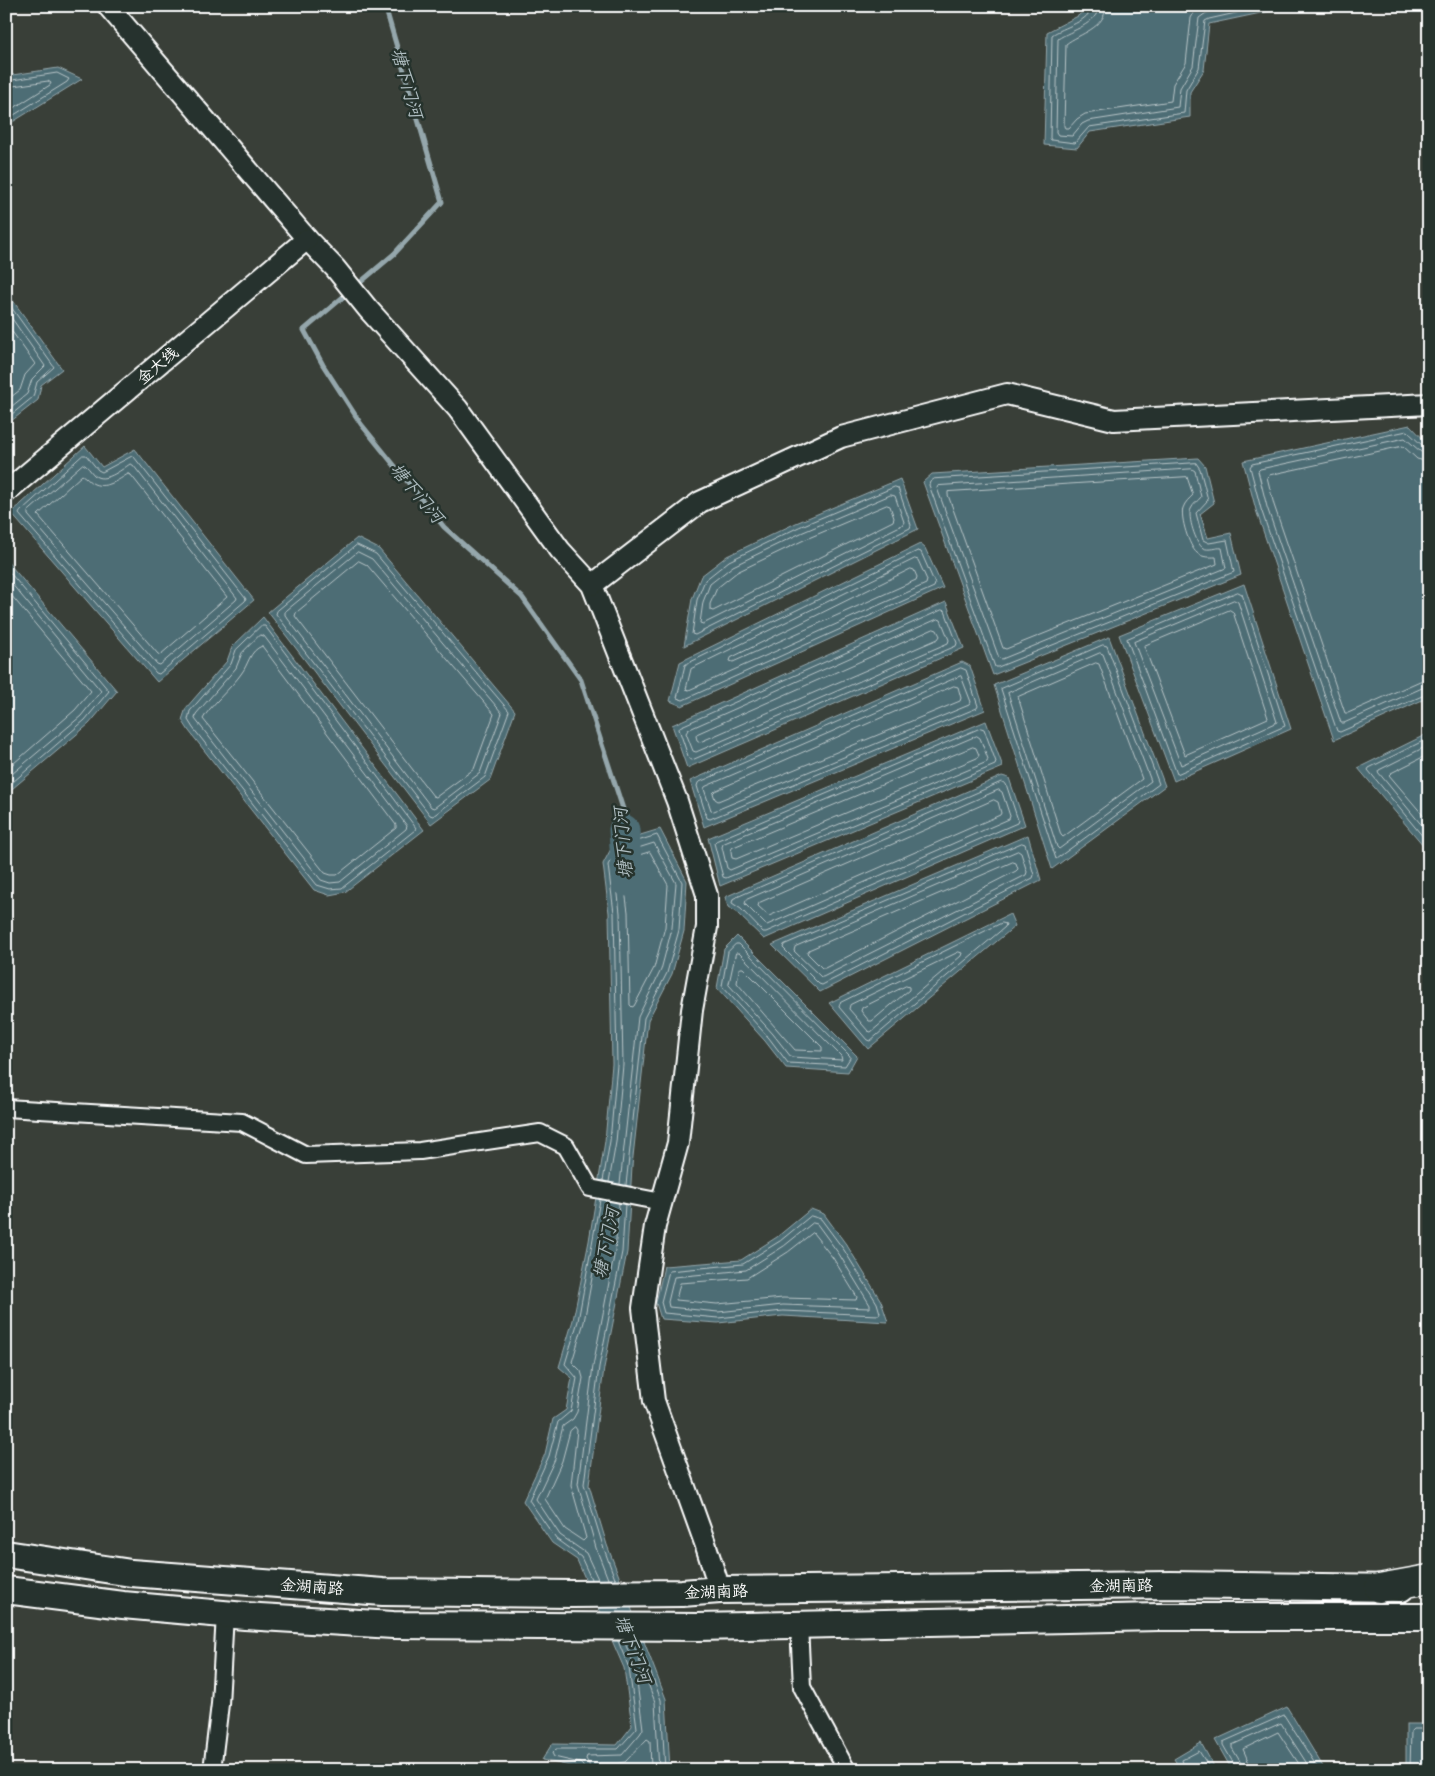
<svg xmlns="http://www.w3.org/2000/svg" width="1435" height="1776" font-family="Mynerve,'LXGW WenKai TC',sans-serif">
  <rect width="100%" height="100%" fill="#393f38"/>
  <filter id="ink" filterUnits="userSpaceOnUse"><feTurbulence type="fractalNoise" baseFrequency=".02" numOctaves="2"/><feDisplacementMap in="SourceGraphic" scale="10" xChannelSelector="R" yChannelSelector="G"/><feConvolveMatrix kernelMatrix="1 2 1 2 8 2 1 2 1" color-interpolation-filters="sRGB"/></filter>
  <g filter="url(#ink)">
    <!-- water -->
    <g fill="#4e6d75" stroke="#95a7ac">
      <polygon points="1089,6 1289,6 1289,7 1209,24 1204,70 1190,92 1190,117 1090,132 1077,148 1044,145 1047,32 1078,16"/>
      <polygon points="58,68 82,79 6,126 6,76"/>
      <polygon points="6,291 62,369 41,385 38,400 6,425"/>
      <polygon points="1410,425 1429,445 1429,697 1334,740 1256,510 1243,461"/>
      <polygon points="85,446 102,467 135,449 254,600 157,682 11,513"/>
      <polygon points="1198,458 1205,466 1214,503 1200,514 1208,538 1231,533 1241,575 993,675 923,482 932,474"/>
      <polygon points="900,479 918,529 684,646 692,599 701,576 727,556 796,523"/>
      <polygon points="357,538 379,549 515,711 490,780 431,824 268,612"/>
      <polygon points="920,544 925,548 943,588 682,706 670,701 680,662"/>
      <polygon points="6,560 117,691 89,724 6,794"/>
      <polygon points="1244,584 1291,729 1174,781 1119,635"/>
      <polygon points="946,602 964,648 687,768 672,725"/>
      <polygon points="263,617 424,830 345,892 329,895 314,890 189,731 182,720 186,708 227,661 232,647"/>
      <polygon points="1109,637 1165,786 1052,869 994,685"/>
      <polygon points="962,662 970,666 985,710 704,827 690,781"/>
      <polygon points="986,721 1003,767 720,886 708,838"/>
      <polygon points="1429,733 1429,852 1358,768"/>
      <polygon points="1002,776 1009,778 1025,825 764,939 737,913 728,907 725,897"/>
      <polygon points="660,829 687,881 684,931 672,974 648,1020 632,1166 627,1252 604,1368 589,1485 607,1545 666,1699 670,1770 589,1770 542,1760 552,1744 617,1745 632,1726 624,1668 577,1560 552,1543 523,1501 545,1454 553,1419 566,1410 572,1378 559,1367 573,1320 589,1241 605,1141 612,1064 609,913 603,864 614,843"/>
      <polygon points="1028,835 1041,880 820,992 772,945"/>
      <polygon points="1010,914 1015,926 868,1049 829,1003"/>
      <polygon points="737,936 857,1056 848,1072 786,1068 765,1041 717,988 724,949"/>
      <polygon points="811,1209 824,1214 848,1247 881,1301 888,1322 783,1316 718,1323 661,1319 656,1303 664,1266 741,1260 777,1237"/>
      <polygon points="1287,1707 1325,1770 1232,1770 1215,1740"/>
      <rect x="1406" y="1724" width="23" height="46"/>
      <polygon points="1201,1743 1216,1770 1181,1770 1174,1759"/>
    </g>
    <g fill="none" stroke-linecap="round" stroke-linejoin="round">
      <!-- shore -->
      <g stroke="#b8c5c8" stroke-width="1">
        <path d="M 1092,6 C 1090,22 1063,27 1052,35 L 1050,138 L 1051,140 L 1075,143 L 1089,127 L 1184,113 L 1186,90 L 1199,68 L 1205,21 L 1209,19 L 1267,6"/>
        <path d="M 1099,6 C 1097,25 1071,30 1058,39 L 1056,132 L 1058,135 L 1072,136 L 1082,124 L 1088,121 L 1178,107 L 1180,88 L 1193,66 L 1199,18 L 1206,13 L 1237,6"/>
        <path d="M 1106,6 C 1105,29 1080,33 1066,44 L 1064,126 L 1065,128 L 1069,128 L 1077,119 L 1085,114 L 1171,101 L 1173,84 L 1186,63 L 1191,18 L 1195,11 L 1203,6"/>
        <polyline points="6,81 57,73 69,79 67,82 6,120"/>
        <polyline points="6,87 48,81 51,83 50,85 6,113"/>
        <polyline points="6,300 54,367 37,382 33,397 6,419"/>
        <polyline points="6,310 45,366 32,379 27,394 6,411"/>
        <polyline points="6,323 35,364 25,375 20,390 6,401"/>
        <polyline points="1429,448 1424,447 1407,431 1252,464 1250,467 1261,509 1337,731 1340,732 1429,693"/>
        <polyline points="1429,454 1421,452 1405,438 1260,469 1258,471 1267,507 1341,723 1344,723 1422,688 1429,687"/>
        <polygon points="83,455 86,455 98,470 102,472 132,456 134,457 246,599 245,601 159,674 156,673 19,514 20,512"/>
        <polyline points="1429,462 1417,459 1403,446 1269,475 1267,477 1274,505 1345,713 1348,713 1420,681 1429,679"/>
        <polygon points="1196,463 1200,469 1208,500 1196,513 1203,540 1209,543 1227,540 1234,572 998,667 995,667 929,485 930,482 934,479"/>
        <path d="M 83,464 C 88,466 90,471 94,475 C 104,484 121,470 130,464 L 133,465 L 237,598 L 236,600 L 160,665 L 157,664 L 28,515 L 28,512 Z"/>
        <path d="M 1192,469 L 1195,471 L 1201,497 C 1198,501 1193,504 1191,509 C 1187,516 1196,544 1203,548 C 1209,551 1216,547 1222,548 L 1226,568 L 1002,659 L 999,658 L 937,488 L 938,486 Z"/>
        <path d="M 128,474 L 131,475 L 227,597 L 160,655 L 158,654 L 38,515 L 82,475 C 86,477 89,482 94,484 C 107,489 118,480 128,474 Z"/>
        <path d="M 1187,477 L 1193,495 C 1189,499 1185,502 1183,508 C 1180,517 1189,547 1197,553 C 1203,558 1210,557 1216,557 L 1217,564 L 1006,649 L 1003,648 L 948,495 L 948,492 Z"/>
        <polygon points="895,487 898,488 911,525 910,528 695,635 692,634 697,600 705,580 729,561 799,527"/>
        <polygon points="891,495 895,496 904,522 902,525 703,624 700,623 703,602 710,584 733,566 801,533"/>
        <polygon points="887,505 890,506 894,518 893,521 713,611 710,610 710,604 717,588 737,572 804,540"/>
        <polygon points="357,545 376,554 509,711 485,777 433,816 430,815 276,614 277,611"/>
        <polygon points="918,551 921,552 935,584 934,587 683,700 677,698 685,665"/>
        <polygon points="358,552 372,559 502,713 480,773 434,808 431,807 285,615 285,612"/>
        <polygon points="915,559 918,560 927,580 926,584 689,690 686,689 691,669"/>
        <polygon points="359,561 367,565 494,714 474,769 436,797 433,796 295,616 296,613"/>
        <polyline points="6,568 109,691 85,720 6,788"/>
        <polygon points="911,569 914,570 917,577 916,580 733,662 730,661 731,658"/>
        <polyline points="6,577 101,691 81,716 6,779"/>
        <polyline points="6,589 91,691 75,710 6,770"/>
        <polygon points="1238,592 1242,594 1285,726 1177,774 1127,639"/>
        <polygon points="1234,600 1238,602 1277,722 1181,765 1134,642"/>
        <polygon points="942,610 945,611 957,643 956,646 692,760 689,759 679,729 680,727"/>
        <polygon points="1230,610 1233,612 1268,718 1185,755 1144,646"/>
        <polygon points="938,619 941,620 949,640 948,643 696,752 693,751 686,733 688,730"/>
        <polygon points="261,626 265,626 416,828 415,830 342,888 330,889 317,885 193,728 188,720 190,711 231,664 236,650"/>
        <polygon points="934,629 937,630 940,636 938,639 700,742 697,740 696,736 697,734"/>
        <polygon points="260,635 264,636 407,826 406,829 340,882 330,883 321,880 195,719 196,714 236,668 242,653"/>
        <polygon points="1103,645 1107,646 1159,784 1056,859 1001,689"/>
        <path d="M 262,646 L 396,825 L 396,828 L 337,875 L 331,875 L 325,873 L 203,719 C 208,708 233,686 241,674 C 249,664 249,651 262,646 Z"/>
        <polygon points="1100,653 1103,654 1151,781 1059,849 1057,847 1008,693"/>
        <polygon points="1096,663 1099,664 1142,779 1063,837 1061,835 1018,697"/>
        <polygon points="961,668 966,670 978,706 977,708 710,819 707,818 697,786 698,783"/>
        <polygon points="961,676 971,702 969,705 714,811 711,810 704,789 705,787"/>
        <polygon points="954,686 958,687 961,698 960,701 718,801 715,799 713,793 715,791"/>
        <polygon points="981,728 984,729 996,762 995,765 726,878 723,877 714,843 716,841"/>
        <polygon points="977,736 980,738 988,759 987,762 730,870 727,868 722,847 723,844"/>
        <polyline points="1429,738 1369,768 1368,770 1429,844"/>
        <polyline points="1429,745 1379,770 1378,772 1429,834"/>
        <polygon points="973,747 976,748 979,755 977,758 736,859 732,858 731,851 732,848"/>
        <polyline points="1429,754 1391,773 1389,775 1429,822"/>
        <polygon points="1002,782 1006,784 1018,820 1017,823 766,932 763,932 741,909 732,903 733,899"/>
        <polygon points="999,790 1002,792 1010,816 1009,819 767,925 765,924 745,904 746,900"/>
        <polygon points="994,800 998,802 1001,813 1000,815 769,916 758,906 759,903"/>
        <polygon points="1022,843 1025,844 1034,875 1033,878 822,985 819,984 783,948 784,945"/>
        <polygon points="1018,851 1021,853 1027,872 1026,875 823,977 821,977 794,951 795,947"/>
        <polygon points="650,852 668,885 665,927 654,968 634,1006 632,1007 630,1005 628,912 622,868 627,859"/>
        <polygon points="1013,862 1016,863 1018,869 1016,871 825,968 822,968 807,953 809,950"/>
        <polygon points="1002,923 1006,924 1005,927 870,1041 867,1040 839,1007 840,1003"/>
        <polygon points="736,944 739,944 850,1056 850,1058 845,1066 788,1063 769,1038 722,986 728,952"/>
        <polygon points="959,952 962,953 961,956 871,1032 868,1031 849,1009 850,1005"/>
        <polygon points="736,953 739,953 841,1056 842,1060 791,1057 773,1034 729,985"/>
        <polygon points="741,968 743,968 822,1047 822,1051 795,1050 737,983 739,970"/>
        <polygon points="906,986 909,987 909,990 872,1021 869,1021 861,1011 862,1008"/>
        <polyline points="603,1181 610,1141 617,1065 614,913 608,865 618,847 657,835 682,882 679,930 667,973 644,1018 626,1185"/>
        <polyline points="609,1182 616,1142 623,1065 620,913 615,867 622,853 654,843 676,883 672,928 661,970 638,1017 620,1184"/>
        <polygon points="811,1216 821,1219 844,1250 877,1303 880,1313 879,1315 783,1311 718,1318 664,1313 661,1302 669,1271 743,1264 780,1241"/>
        <polygon points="813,1223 817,1224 839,1254 870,1305 870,1308 783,1305 718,1312 669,1307 668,1302 674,1277 746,1270 784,1246"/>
        <polygon points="813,1233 833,1258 857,1297 856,1300 783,1298 717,1304 676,1300 680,1283 747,1278 788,1252"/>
        <polygon points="575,1427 577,1430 571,1485 586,1538 583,1541 565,1529 545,1499 562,1461 570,1431"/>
        <polyline points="591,1579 581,1557 556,1539 529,1500 549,1456 558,1422 571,1411 577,1378 565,1364 578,1321 600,1200"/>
        <polyline points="598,1579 586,1553 560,1535 536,1499 555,1459 563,1426 573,1419 577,1412 583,1378 581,1371 572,1362 584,1322 606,1201"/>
        <polyline points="608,1579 596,1548 578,1484 593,1366 615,1251 619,1203"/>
        <polyline points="615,1579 603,1546 584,1484 599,1367 622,1252 625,1204"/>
        <polyline points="632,1641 655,1702 659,1770"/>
        <polyline points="639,1641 661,1700 665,1770"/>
        <polyline points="584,1770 583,1766 580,1763 554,1757 552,1753 556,1749 618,1749 637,1728 629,1668 618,1641"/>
        <polyline points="590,1770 589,1764 586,1759 587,1756 622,1755 640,1734 643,1729 635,1667 624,1641"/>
        <polyline points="597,1770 599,1763 617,1763 625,1762 647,1739 650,1741 651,1770"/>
        <polyline points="1185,1770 1182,1760 1199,1751 1211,1770"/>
        <polyline points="1236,1770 1235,1766 1223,1745 1223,1742 1284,1715 1319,1770"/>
        <polyline points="1242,1770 1241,1763 1232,1748 1232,1745 1281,1723 1311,1770"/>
        <polyline points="1249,1770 1249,1763 1243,1749 1278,1732 1303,1770"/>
        <polyline points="1410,1770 1411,1731 1413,1729 1429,1729"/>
      </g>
      <!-- stream -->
      <g stroke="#95a7ac" stroke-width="5">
        <polyline points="356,286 394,254 442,202 385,6"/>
        <polyline points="349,292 304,330 323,365 361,424 444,527 522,597 581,680 624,812 624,830"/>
      </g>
      <!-- river -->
      <polyline stroke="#4e6d75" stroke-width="31" points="624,830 627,881"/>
      <!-- minor casing -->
      <g stroke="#fff" stroke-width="20">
        <g id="minor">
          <polyline points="6,1108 242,1122 306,1155 420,1151 540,1133 566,1146 590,1188 662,1202"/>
          <polyline points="799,1625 802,1687 847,1770"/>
          <polyline points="212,1770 220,1704 225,1614"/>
        </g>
      </g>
      <!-- tertiary casing -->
      <g stroke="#fff" stroke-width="24">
        <g id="tertiary">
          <polyline points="108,6 307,239 335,268 368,309 458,409 560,550 592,585 677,801 707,895 707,927 692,1010 678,1143 655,1226 643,1308 654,1401 705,1543 720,1590"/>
          <polyline points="6,492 307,239"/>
          <polyline points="592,585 700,502 841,437 1007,394 1114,420 1429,404"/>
        </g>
      </g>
      <!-- primary casing -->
      <g stroke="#fff" stroke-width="30">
        <g id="primary">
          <polyline points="6,1554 131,1573 383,1592 572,1594 682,1593 720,1590 1171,1585 1401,1588"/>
          <polyline points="6,1590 123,1605 245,1616 393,1625 698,1627 1158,1617 1429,1617"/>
        </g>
      </g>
      <!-- motorway casing -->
      <g stroke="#fff" stroke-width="31">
        <polyline id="motorway" points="1379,1588 1429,1579"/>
      </g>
      <!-- minor -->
      <use href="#minor" stroke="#26332d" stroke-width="16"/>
      <!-- tertiary -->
      <use href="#tertiary" stroke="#26332d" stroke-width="20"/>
      <!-- primary -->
      <use href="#primary" stroke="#26332d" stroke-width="26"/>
      <!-- motorway -->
      <use href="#motorway" stroke="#26332d" stroke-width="28"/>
    </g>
  </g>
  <g text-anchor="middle" stroke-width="5" stroke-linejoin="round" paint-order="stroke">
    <!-- street labels -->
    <g font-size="16" fill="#fff" stroke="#26332d">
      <text transform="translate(157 365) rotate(-40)" y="6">金大线</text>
      <text transform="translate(1121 1585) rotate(-1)" y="6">金湖南路</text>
      <text transform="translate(312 1586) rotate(4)" y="6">金湖南路</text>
      <text transform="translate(716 1591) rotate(-2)" y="6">金湖南路</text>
    </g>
    <!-- water labels -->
    <g font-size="18" font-style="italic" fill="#afbdc1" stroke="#26332d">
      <text transform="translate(407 83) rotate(74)" y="6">塘下门河</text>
      <text transform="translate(417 493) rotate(50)" y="6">塘下门河</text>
      <text transform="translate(623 843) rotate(-95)" y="6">塘下门河</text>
      <text transform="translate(606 1243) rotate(-79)" y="6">塘下门河</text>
      <text transform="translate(633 1649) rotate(69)" y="6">塘下门河</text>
    </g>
  </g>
  <!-- margin -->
  <rect width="1435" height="1776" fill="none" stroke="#26332d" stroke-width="25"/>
  <rect x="12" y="12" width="1410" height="1751" fill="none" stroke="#fff" stroke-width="2" filter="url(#ink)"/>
</svg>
